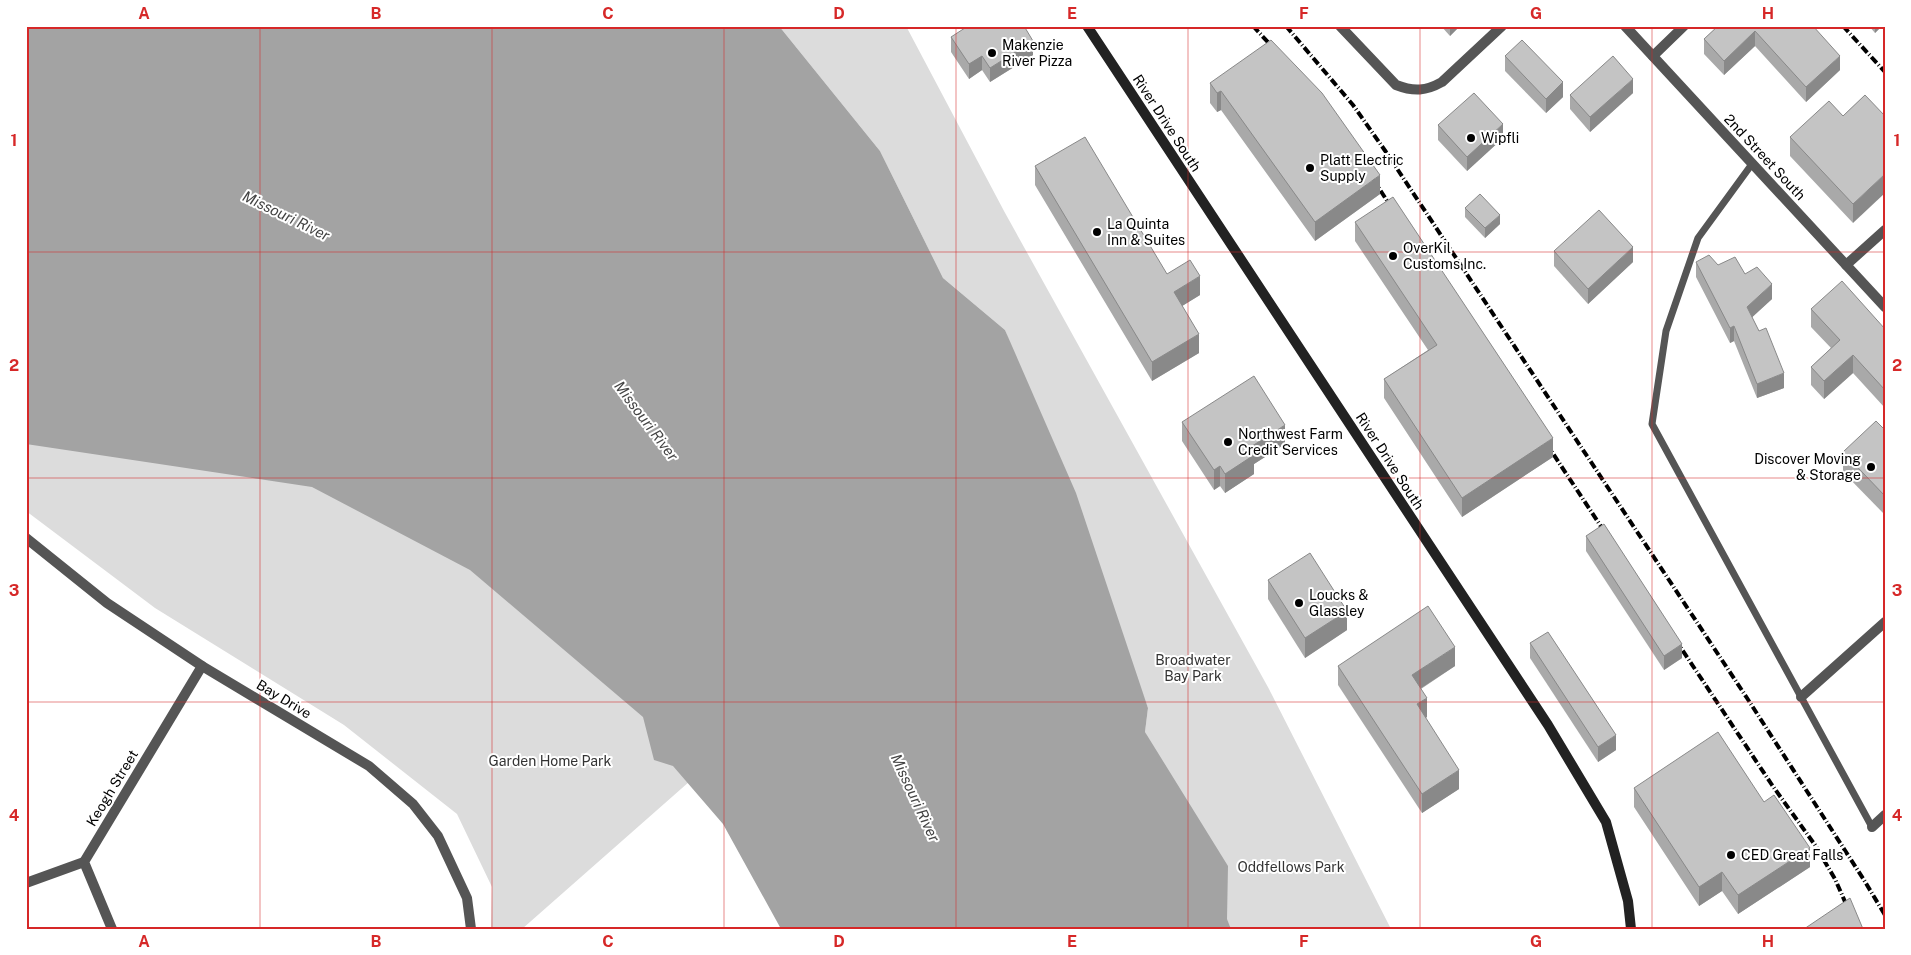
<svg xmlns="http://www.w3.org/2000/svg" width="1911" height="955" font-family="'Public Sans',sans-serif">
  <rect width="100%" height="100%" fill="#fff"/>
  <!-- green -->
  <g fill="#dcdcdc">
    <polygon points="779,26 906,26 1004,211 1269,689 1391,929 1231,929 1145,732 1148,708 1005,330 943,278 880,151"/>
    <polygon points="26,428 254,461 406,514 606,659 698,774 522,929 491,929 492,887 457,814 344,725 155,608 26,511"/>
  </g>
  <!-- water -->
  <polygon fill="#a3a3a3" points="26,26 779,26 880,151 943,278 1005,330 1076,493 1148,708 1145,732 1228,866 1227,919 1231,929 781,929 723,824 673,766 654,760 643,717 470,570 312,487 26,444"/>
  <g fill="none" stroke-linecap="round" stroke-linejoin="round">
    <!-- service -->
    <polyline stroke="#555" stroke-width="7" points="1752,164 1698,238 1666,331 1652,424 1872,827"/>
    <!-- minor -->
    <g stroke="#555" stroke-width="10">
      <path d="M 1340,26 L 1396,85 C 1414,92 1426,91 1442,82 L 1502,26"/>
      <polyline points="1653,56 1684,26"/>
      <polyline points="1846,265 1885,230"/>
      <polyline points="26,538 107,603 202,666 369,766 413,804 438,836 467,898 471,929"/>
      <polyline points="1801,697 1885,622"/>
      <polyline points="1872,827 1885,815"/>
      <polyline points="26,883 84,862"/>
      <polyline points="112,929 84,862 202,666"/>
    </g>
    <!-- tertiary -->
    <polyline stroke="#555" stroke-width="10" points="1625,26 1885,307"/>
    <!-- secondary -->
    <polyline stroke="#222" stroke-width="10" points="1087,26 1548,725 1606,822 1628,901 1631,929"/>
    <!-- rail -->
    <g stroke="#000" stroke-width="4" stroke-dasharray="8 2.5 1 2.5" stroke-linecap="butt">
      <polyline points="1253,26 1277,52"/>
      <polyline points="1286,26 1353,105 1386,152 1747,698 1864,880 1885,915"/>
      <polyline points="1843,26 1885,72"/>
      <polyline points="1373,179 1395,213"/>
      <polyline points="1546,443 1608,537"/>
      <polyline points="1675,639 1772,785 1815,845 1835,879 1857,929"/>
    </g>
  </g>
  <!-- wall -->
  <g fill="#a9a9a9">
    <polygon points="1441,26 1460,26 1450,36"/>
    <polygon points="1718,26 1813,26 1840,70 1806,102 1755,46 1724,75 1704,54 1704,39"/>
    <polygon points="1869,26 1882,26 1875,33"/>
    <polygon points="951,37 1033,55 990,82 982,70 969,79 951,52"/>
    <polygon points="1505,56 1563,97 1546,113 1505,71"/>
    <polygon points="1210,83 1380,194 1315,241 1221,110 1217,112 1210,103"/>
    <polygon points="1633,93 1590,132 1570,109 1570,95"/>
    <polygon points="1865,95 1853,223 1790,156 1790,137 1843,116"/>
    <polygon points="1438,125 1503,138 1467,171 1438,140"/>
    <polygon points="1035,166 1167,274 1200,295 1182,306 1199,353 1152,381 1035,185"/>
    <polygon points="1465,208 1500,224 1485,238 1465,217"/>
    <polygon points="1355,222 1553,457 1462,517 1384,398 1384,379 1428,350 1355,241"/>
    <polygon points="1554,251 1633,262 1588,304 1554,266"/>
    <polygon points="1696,262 1718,265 1745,274 1772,299 1752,317 1759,331 1784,388 1757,398 1734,341 1730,343 1696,277"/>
    <polygon points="1811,309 1885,329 1885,408 1853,373 1824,399 1811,385 1811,367 1831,348 1811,327"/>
    <polygon points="1182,422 1285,444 1254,464 1254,474 1225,493 1220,486 1214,490 1182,441"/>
    <polygon points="1885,430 1885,515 1843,472 1843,452"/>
    <polygon points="1586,536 1682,658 1664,670 1586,551"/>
    <polygon points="1268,580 1347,630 1305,658 1268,599"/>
    <polygon points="1530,643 1616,750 1598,762 1530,658"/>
    <polygon points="1338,666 1455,666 1421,689 1427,717 1425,718 1459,789 1422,813 1338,685"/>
    <polygon points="1634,788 1764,802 1810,867 1738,914 1722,891 1699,906 1634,807"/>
  </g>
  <!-- shaded-wall -->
  <g fill="#898989">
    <polygon points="1450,26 1460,26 1450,36"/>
    <polygon points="1875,26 1882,26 1875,33"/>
    <polygon points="1755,31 1755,46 1724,75 1724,61"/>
    <polygon points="1033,41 1033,55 990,82 990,68"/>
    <polygon points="982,56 982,70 969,79 969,64"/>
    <polygon points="1840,56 1840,70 1806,102 1806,87"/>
    <polygon points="1633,79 1633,93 1590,132 1590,117"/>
    <polygon points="1563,82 1563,97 1546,113 1546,99"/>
    <polygon points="1221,91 1221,110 1217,112 1217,93"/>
    <polygon points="1503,124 1503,138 1467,171 1467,157"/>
    <polygon points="1885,174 1885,193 1853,223 1853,204"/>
    <polygon points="1380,175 1380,194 1315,241 1315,222"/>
    <polygon points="1500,215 1500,224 1485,238 1485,228"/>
    <polygon points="1633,247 1633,262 1588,304 1588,289"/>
    <polygon points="1200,276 1200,295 1174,311 1174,292"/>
    <polygon points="1772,284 1772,299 1747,322 1747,307"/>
    <polygon points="1734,326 1734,341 1730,343 1730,328"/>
    <polygon points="1199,334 1199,353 1152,381 1152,362"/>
    <polygon points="1853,355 1853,373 1824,399 1824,381"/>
    <polygon points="1784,373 1784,388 1757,398 1757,384"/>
    <polygon points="1285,425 1285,444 1254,464 1254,474 1225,493 1225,474 1249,448"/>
    <polygon points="1553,438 1553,457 1462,517 1462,498"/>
    <polygon points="1220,466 1220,486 1214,490 1214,470"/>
    <polygon points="1347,611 1347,630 1305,658 1305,638"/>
    <polygon points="1682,644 1682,658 1664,670 1664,656"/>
    <polygon points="1455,647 1455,666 1412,694 1412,675"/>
    <polygon points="1427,698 1427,717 1417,724 1417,704"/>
    <polygon points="1616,735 1616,750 1598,762 1598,747"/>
    <polygon points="1459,770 1459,789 1422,813 1422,794"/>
    <polygon points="1810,848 1810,867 1738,914 1738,895"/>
    <polygon points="1722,872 1722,891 1699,906 1699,887"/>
  </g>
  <!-- building -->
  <g fill="#c4c4c4" stroke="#898989">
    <polygon points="968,26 1024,26 1033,41 990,68 982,56 969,64 951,37"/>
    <polygon points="1718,26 1813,26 1840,56 1806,87 1755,31 1724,61 1704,39"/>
    <polygon points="1271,40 1322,93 1380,175 1315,222 1221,91 1217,93 1210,83"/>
    <polygon points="1522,40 1563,82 1546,99 1505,56"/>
    <polygon points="1613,56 1633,79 1590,117 1570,95"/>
    <polygon points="1474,93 1503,124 1467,157 1438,125"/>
    <polygon points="1865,95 1885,116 1885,174 1853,204 1790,137 1829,101 1843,116"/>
    <polygon points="1085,137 1167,274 1190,260 1200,276 1174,292 1199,334 1152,362 1035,166"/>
    <polygon points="1480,194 1500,215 1485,228 1465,208"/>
    <polygon points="1393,197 1553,438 1462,498 1384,379 1437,345 1355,222"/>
    <polygon points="1599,210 1633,247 1588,289 1554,251"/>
    <polygon points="1709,255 1718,265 1735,257 1745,274 1757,267 1772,284 1747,307 1759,331 1766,328 1784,373 1757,384 1734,326 1730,328 1696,262"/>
    <polygon points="1842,281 1885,329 1885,390 1853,355 1824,381 1811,367 1840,340 1811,309"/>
    <polygon points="1254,376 1285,425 1249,448 1254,455 1225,474 1220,466 1214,470 1182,422"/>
    <polygon points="1876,421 1885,430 1885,496 1843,452"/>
    <polygon points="1604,524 1682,644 1664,656 1586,536"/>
    <polygon points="1310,553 1347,611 1305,638 1268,580"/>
    <polygon points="1428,606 1455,647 1412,675 1427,698 1417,704 1459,770 1422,794 1338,666"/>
    <polygon points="1548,632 1616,735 1598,747 1530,643"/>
    <polygon points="1718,732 1764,802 1774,795 1810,848 1738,895 1722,872 1699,887 1634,788"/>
    <polygon points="1850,898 1863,929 1804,929"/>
  </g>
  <!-- grid -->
  <path fill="none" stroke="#d62828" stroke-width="1" stroke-opacity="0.55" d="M 260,26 L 260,929M 492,26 L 492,929M 724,26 L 724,929M 956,26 L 956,929M 1188,26 L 1188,929M 1420,26 L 1420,929M 1652,26 L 1652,929M 26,252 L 1885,252M 26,478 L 1885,478M 26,702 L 1885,702"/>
  <!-- markers -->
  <g fill="#000" stroke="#fff" stroke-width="2">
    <circle cx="992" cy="53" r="5"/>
    <circle cx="1471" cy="138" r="5"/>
    <circle cx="1310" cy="168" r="5"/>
    <circle cx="1097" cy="232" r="5"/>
    <circle cx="1393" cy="256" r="5"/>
    <circle cx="1228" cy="442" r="5"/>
    <circle cx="1871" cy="467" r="5"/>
    <circle cx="1299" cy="603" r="5"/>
    <circle cx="1731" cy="855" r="5"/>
  </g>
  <g text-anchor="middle" stroke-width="4" stroke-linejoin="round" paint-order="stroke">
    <!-- poi labels -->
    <g font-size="14" fill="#000" stroke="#fff" text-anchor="start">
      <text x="1002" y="50">Makenzie<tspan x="1002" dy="16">River Pizza</tspan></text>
      <text x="1481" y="143">Wipfli</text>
      <text x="1320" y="165">Platt Electric<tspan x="1320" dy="16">Supply</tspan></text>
      <text x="1107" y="229">La Quinta<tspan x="1107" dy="16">Inn &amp; Suites</tspan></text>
      <text x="1403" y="253">OverKil<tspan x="1403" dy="16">Customs Inc.</tspan></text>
      <text x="1238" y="439">Northwest Farm<tspan x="1238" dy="16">Credit Services</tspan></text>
      <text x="1861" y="464" text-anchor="end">Discover Moving<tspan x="1861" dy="16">&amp; Storage</tspan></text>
      <text x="1309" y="600">Loucks &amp;<tspan x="1309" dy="16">Glassley</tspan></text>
      <text x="1741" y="860">CED Great Falls</text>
    </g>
    <!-- street labels -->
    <g font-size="14" fill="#000" stroke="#fff">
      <text transform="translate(1167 123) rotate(57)" y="5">River Drive South</text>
      <text transform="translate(1765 157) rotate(47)" y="5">2nd Street South</text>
      <text transform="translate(1390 461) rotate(57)" y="5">River Drive South</text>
      <text transform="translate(284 699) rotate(31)" y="5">Bay Drive</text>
      <text transform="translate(112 788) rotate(-59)" y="5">Keogh Street</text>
    </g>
    <!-- park labels -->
    <g font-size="14" fill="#333" stroke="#fff">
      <text x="1193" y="665">Broadwater<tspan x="1193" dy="16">Bay Park</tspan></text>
      <text x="550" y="766">Garden Home Park</text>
      <text x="1291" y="872">Oddfellows Park</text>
    </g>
    <!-- water labels -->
    <g font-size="15" font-style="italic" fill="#444" stroke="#fff">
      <text transform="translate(286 216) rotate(26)" y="5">Missouri River</text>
      <text transform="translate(646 421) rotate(53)" y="5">Missouri River</text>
      <text transform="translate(915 798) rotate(65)" y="5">Missouri River</text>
    </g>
  </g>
  <!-- border -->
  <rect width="1911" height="955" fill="none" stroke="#ffffff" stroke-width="55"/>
  <rect x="28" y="28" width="1856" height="900" fill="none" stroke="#d62828" stroke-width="2"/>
  <g font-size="16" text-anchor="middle" font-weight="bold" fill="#d62828">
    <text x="144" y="19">A</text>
    <text x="376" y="19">B</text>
    <text x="608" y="19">C</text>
    <text x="839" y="19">D</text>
    <text x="1072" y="19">E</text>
    <text x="1304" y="19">F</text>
    <text x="1536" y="19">G</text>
    <text x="1768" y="19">H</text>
    <text x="14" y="146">1</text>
    <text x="1897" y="146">1</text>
    <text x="14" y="371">2</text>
    <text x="1897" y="371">2</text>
    <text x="14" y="596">3</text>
    <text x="1897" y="596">3</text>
    <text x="14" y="821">4</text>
    <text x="1897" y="821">4</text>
    <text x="144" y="947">A</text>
    <text x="376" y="947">B</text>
    <text x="608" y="947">C</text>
    <text x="839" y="947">D</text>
    <text x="1072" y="947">E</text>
    <text x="1304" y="947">F</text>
    <text x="1536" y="947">G</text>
    <text x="1768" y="947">H</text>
  </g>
</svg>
